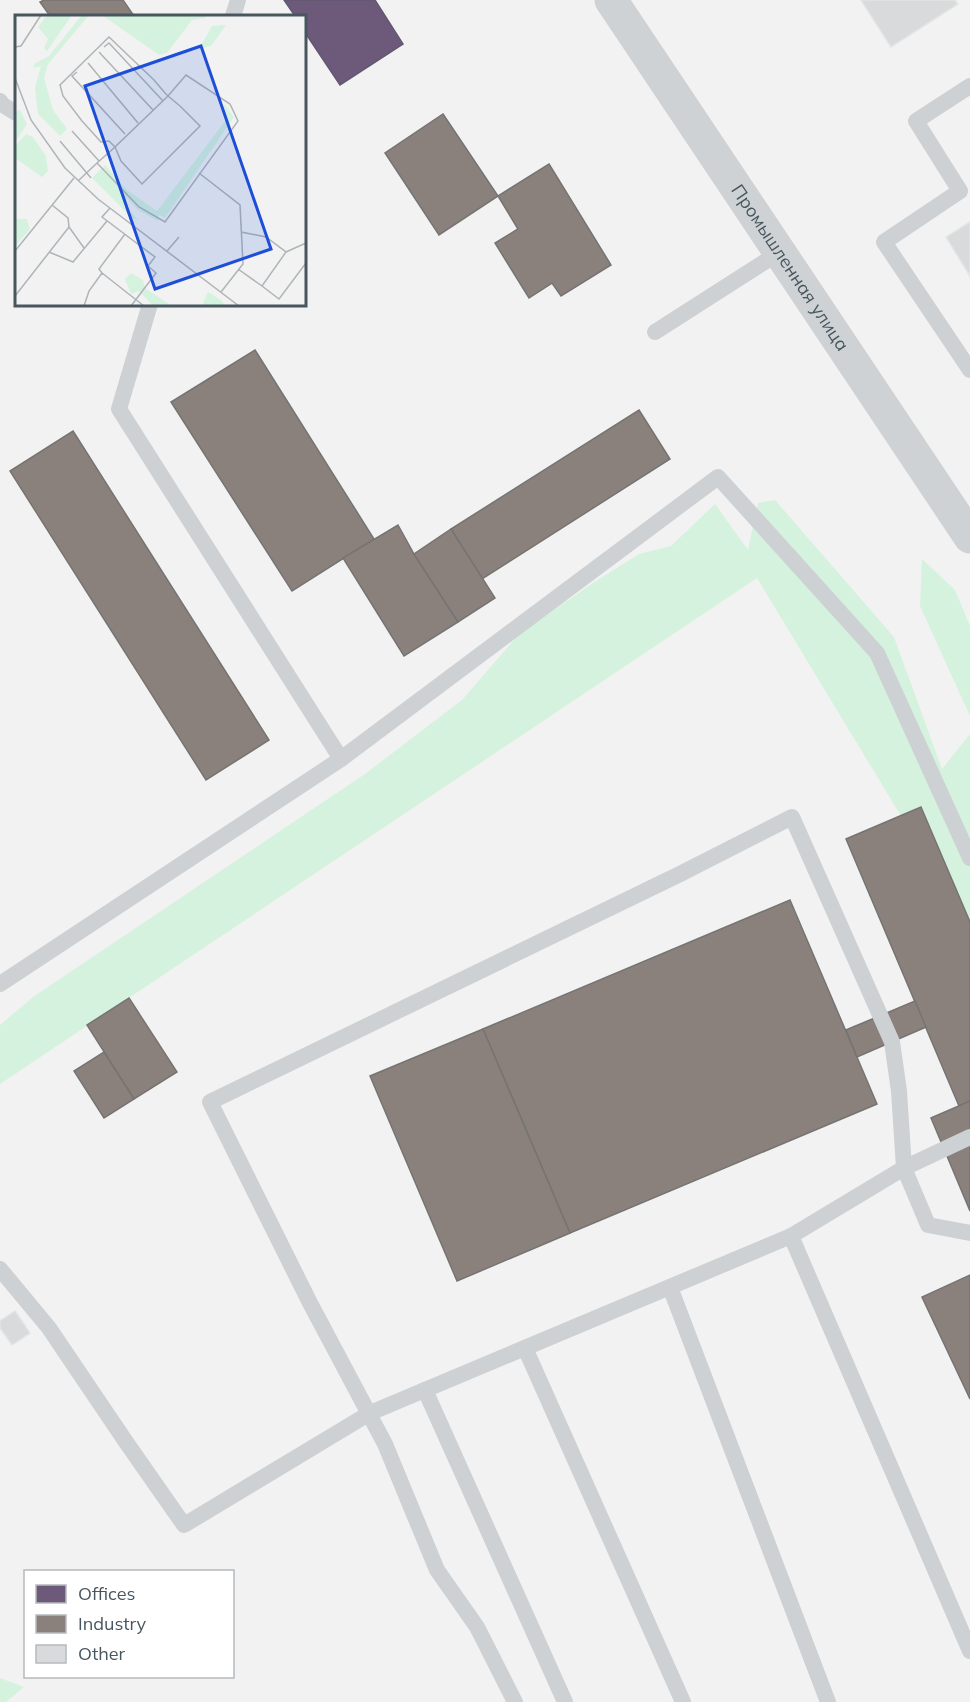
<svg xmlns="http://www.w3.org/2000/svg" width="970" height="1702" font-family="Mulish,sans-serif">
  <rect width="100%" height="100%" fill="#f2f2f2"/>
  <!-- green -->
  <g fill="#d5f2de">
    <polygon points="775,500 894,637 942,769 970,734 970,922 922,807 901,816 757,578 0,1084 0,1025 33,997 365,774 462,700 519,634 593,583 639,554 671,546 715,504 748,550 758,503"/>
    <polygon points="922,559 955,590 970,626 970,716 920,606"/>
    <polygon points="0,1678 24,1687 6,1702 0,1702"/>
  </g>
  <!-- offices -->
  <polygon fill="#6d597a" stroke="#625872" stroke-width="1.5" points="284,0 375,0 403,44 340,85 304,31 304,16 295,16"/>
  <!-- industry -->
  <g fill="#8a817c" stroke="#767473" stroke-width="1.5">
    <polygon points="44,0 123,0 134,16 50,16 40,2"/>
    <polygon points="443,114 498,196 439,235 385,153"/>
    <polygon points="549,164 611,265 561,296 552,283 529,298 495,243 518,229 498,196"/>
    <polygon points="255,350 374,539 292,591 171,402"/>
    <polygon points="639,410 670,459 482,579 451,529"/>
    <polygon points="73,431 269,740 206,780 10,471"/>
    <polygon points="398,525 414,554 458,622 404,656 343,558"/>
    <polygon points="451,529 495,598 458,622 414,554"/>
    <polygon points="921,807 970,922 970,1101 959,1106 846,839"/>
    <polygon points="790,900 877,1104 570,1233 483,1029"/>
    <polygon points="129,998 177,1072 134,1099 87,1025"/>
    <polygon points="915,1001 926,1027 857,1057 846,1030"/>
    <polygon points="483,1029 570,1233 457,1281 370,1076"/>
    <polygon points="104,1052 134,1099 104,1118 74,1071"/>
    <polygon points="970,1101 970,1211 931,1118"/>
    <polygon points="970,1275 970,1399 922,1297"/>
  </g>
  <!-- building -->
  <g fill="#d9dadb" stroke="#e3e4e4" stroke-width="1.5">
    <polygon points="861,0 955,0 958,4 891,47"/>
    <polygon points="970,222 970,276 946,237"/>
    <polygon points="15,1311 30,1333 12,1345 0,1328 0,1321"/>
  </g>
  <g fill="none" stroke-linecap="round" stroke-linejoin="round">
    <!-- lane -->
    <g stroke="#cdd1d3" stroke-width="16">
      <polyline points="233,16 238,0"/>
      <polyline points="970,86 916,121 960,191 884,242 970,370"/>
      <polyline points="0,101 3,105 16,113"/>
      <polyline points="150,304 119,409 341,759"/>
      <polyline points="655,332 780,252"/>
      <polyline points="0,984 341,759 718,477 877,653 970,858"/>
      <polyline points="970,1137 904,1168 928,1225 970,1233"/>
      <polyline points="791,1236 970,1651"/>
      <polyline points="0,1269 49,1328 126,1442 184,1525 370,1413 791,1236 904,1168 899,1091 892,1042 792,817 678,875 210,1102 310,1303 385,1444 437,1570 477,1627 515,1702"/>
      <polyline points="670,1287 828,1702"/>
      <polyline points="525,1348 683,1702"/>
      <polyline points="425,1390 565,1702"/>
    </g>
    <!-- secondary -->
    <path stroke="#ced2d4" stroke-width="33" id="s1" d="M 611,0 L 970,537"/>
  </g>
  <g text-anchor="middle" stroke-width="6" stroke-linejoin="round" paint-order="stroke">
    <!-- street labels -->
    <g font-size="18" fill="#47565f" stroke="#fff">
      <text dy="6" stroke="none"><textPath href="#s1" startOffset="322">Промышленная улица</textPath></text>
    </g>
  </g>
  <!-- overview -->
  <g transform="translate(15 15)">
    <rect width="291" height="291" fill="#f2f2f2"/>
    <path d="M 32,0 L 57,0 L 32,36 L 29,33 L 33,24 L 23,12 ZM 67,0 L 74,0 L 33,49 L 29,63 L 38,95 L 52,114 L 45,121 L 23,99 L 20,73 L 26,51 L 19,53 L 19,49 L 34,41 ZM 87,0 L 190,0 L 190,3 L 177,5 L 152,38 L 144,40 ZM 211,10 L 196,31 L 184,34 L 197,11 ZM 209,89 L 219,102 L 150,203 L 144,200 L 143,206 L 123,195 L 111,182 L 109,188 L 123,205 L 117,203 L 77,163 L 90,150 L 112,175 L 142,196 L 211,105 ZM 5,95 L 12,109 L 0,127 L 0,97 ZM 11,119 L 18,122 L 31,141 L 33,156 L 27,162 L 0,143 L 0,131 ZM 0,204 L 12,204 L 15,214 L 0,231 ZM 116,258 L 128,265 L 130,273 L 157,291 L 138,291 L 124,276 L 116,279 L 110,264 ZM 193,277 L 207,286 L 210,291 L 187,291 Z" fill="#d5f2de"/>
    <path fill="none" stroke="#aeb4b7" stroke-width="1.5" d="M 0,32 L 6,31 L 26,0M 89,32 L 94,28 L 148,86M 84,37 L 138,95M 73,48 L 123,108M 62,57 L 57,61 L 110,119M 0,63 L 16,105 L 50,153 L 83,184 L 224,291M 57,116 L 84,146M 45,126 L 76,163M 184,158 L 225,190 L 228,249 L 206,277M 63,166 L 82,148 L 124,192 L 150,207 L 223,106 L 215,89 L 171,60 L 153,81 L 100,132 L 106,146 L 127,169 L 185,111 L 165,91 L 153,81 L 150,78 L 139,65 L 94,22 L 45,70 L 48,81 L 67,106 L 86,127 L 94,126 L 100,132 L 82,148M 37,190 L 53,203 L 54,212 L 69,233M 95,193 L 87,202 L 140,242 L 133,251 L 141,258 L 116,291M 0,236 L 59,163M 152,236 L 164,222M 34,237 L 58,247 L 92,206M 271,237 L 291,228M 223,254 L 247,271 L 271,237 L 251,222 L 226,217M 87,258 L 129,291M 247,271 L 264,284 L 291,248M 0,281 L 54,212M 69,291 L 74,276 L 87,258 L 84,254 L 110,219"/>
    <path fill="#1d4ed8" fill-opacity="0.15" stroke="#1d4ed8" stroke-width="3" d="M 186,31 L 256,234 L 140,274 L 70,71 Z"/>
    <rect width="291" height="291" fill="none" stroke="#47565f" stroke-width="3"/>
  </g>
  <!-- legend -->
  <rect x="24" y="1570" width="210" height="108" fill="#ffffff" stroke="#b5bbbf" stroke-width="1.5"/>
  <rect x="36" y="1585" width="30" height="18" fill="#6d597a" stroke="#b5bbbf" stroke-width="1.5"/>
  <text x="78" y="1600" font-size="18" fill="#47565f">Offices</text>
  <rect x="36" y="1615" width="30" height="18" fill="#8a817c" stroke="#b5bbbf" stroke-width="1.5"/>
  <text x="78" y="1630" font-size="18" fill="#47565f">Industry</text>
  <rect x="36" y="1645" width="30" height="18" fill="#d9dadb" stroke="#b5bbbf" stroke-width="1.5"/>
  <text x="78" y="1660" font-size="18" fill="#47565f">Other</text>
</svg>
